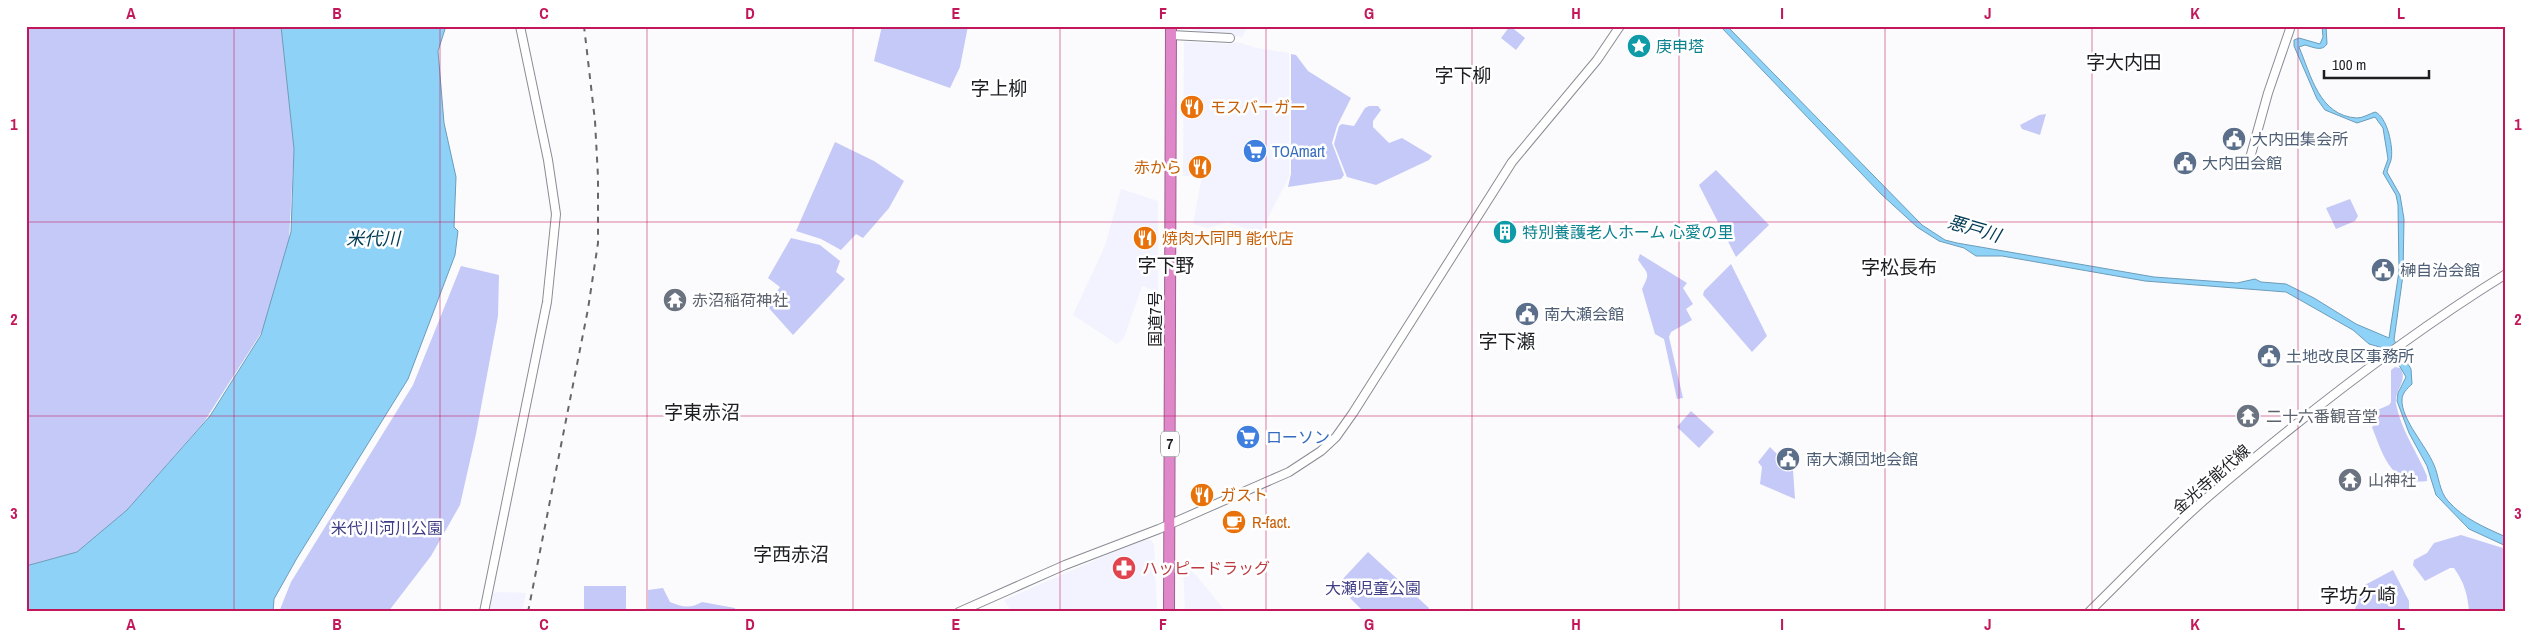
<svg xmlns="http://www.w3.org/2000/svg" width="2532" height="638" font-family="'Archivo Narrow','Noto Sans JP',sans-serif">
  <rect width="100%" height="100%" fill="#fbfbfd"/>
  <!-- built -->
  <g fill="#f2f3fe">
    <polygon points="1184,26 1248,26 1242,37 1197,31"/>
    <polygon points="1184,42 1229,44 1237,42 1257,48 1289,53 1289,177 1260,233 1227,222 1208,228 1193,224 1202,176 1183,176"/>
    <polygon points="1121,189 1158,201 1158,292 1142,286 1124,338 1117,344 1073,315 1105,246"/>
    <polygon points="1144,539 1151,540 1154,545 1157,612 1012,612 1004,600"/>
    <polygon points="1183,565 1195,574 1226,612 1185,612"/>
    <polygon points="500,592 526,593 522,612 489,612 493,593"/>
  </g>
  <!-- green -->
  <g fill="#c5c9f7">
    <polygon points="26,26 281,26 294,149 289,240 263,330 204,422 127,510 77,552 26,566"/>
    <polygon points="882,26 968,26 960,67 950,88 874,61"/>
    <polygon points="1510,26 1525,38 1516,50 1501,38"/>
    <polygon points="1291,54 1296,55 1308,71 1351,98 1337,126 1332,143 1344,175 1341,179 1288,187 1291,174"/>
    <polygon points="1369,106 1378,106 1381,110 1373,121 1373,127 1389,143 1402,138 1432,156 1429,160 1376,185 1347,177 1334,144 1339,126 1342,124 1354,126 1365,108"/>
    <polygon points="2046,114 2040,135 2022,129 2020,125 2039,115"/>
    <polygon points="835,142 874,161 904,181 889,208 863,238 856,234 841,250 821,239 796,231"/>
    <polygon points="1716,170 1769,225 1736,257 1699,185"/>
    <polygon points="2350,199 2358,216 2355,221 2336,229 2326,208"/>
    <polygon points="791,238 820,245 840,261 836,272 845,279 793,335 767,306 780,287 768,278"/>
    <path d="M 1640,254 L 1687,283 L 1683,288 L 1693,304 L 1686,309 L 1692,320 L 1671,332 L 1669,337 L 1683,398 L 1677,399 L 1664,339 L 1655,334 L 1642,289 C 1650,273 1649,275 1638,260 Z"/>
    <polygon points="1731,264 1767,336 1752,352 1703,295 1704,291"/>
    <polygon points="461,266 499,275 498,316 476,434 460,505 431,556 388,612 279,612 291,582 413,385"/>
    <path d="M 2395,367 L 2400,368 C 2409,380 2394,390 2396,404 C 2401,430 2417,452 2427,476 L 2427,481 C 2391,486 2383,455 2372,427 L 2379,420 L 2375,411 L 2389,405 L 2391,402 L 2391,370 Z"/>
    <polygon points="1691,411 1714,432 1699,448 1677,427"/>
    <polygon points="1770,447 1793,470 1795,499 1760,484 1762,467 1758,462"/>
    <path d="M 2461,535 L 2506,549 L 2506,612 L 2469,612 C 2468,595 2464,582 2454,568 L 2450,568 L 2425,581 L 2413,565 L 2414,560 L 2427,553 L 2434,543 Z"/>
    <polygon points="1368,552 1429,608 1427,612 1364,612 1339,587 1340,582"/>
    <polygon points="2393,570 2409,601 2409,612 2361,612 2360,609 2355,609 2363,586"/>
    <polygon points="584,586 626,586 626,612 584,611"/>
    <path d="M 663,588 L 670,602 C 682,607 690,609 702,602 L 735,608 L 735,612 L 648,612 L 648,590 Z"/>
  </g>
  <!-- water -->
  <g fill="#8ed2f8" stroke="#6c9cb8">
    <polygon points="281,26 446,26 438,51 444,123 456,177 454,227 458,231 455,255 408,379 297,558 274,599 273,612 26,612 26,566 77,552 127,510 210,416 261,335 291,232 294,149"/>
    <path d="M 1720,26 L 1727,26 L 1922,225 L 1945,240 L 1957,243 L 2154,277 L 2237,283 L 2255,279 L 2261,282 L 2286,284 L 2314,298 L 2356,324 L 2389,338 L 2399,271 L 2398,205 L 2396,195 L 2383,173 L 2388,159 L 2383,128 L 2375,117 L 2357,123 L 2325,110 L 2317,99 L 2294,46 L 2294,40 L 2299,38 L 2320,44 L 2323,37 L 2322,26 L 2326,26 L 2327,44 C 2322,52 2313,47 2305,45 L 2299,47 C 2311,75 2319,116 2357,118 C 2363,118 2369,114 2375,112 C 2387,116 2394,148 2391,160 C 2390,164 2388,167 2387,172 L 2400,195 L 2404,219 L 2403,275 L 2394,340 L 2411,369 L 2412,384 C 2407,389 2402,393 2402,400 C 2401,419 2427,447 2434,465 C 2439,476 2439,491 2448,501 C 2464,519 2484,527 2506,537 L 2506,546 L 2469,529 L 2436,495 L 2427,466 L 2409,433 L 2397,401 L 2398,393 L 2406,377 L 2396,360 L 2383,348 L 2369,344 L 2353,330 L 2286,292 L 2145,281 L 2002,256 L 1976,256 L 1964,248 L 1939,241 L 1917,227 L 1881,194 Z"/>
  </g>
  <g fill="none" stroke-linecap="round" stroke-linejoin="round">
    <!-- secondary casing -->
    <g stroke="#8a8c95" stroke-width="10">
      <g id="secondary">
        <polyline points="1171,35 1230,38"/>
        <polyline points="2250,158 2268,93 2291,26"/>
        <polyline points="484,612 547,302 556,214 548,160 520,26"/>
        <polyline points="959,612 1065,565 1159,529 1289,472 1321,451 1336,437 1353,413 1512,162 1597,60 1620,26"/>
        <path d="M 2089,612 C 2129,573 2167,532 2209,496 C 2303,416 2401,339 2506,274"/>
      </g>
    </g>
    <!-- highway casing -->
    <g stroke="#9c628f" stroke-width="12">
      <polyline id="highway" points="1169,612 1171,26"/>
    </g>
    <!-- secondary -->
    <use href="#secondary" stroke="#fff" stroke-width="8"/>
    <!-- highway -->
    <use href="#highway" stroke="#e087ca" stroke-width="10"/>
    <!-- rail -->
    <polyline stroke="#66676a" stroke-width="2" stroke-dasharray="6 6" stroke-linecap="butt" points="528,612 588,309 598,243 598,177 595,121 584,26"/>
  </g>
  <!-- grid -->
  <path fill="none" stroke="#c2185b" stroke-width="1" stroke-opacity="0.55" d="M 234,26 L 234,612M 440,26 L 440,612M 647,26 L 647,612M 853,26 L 853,612M 1060,26 L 1060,612M 1266,26 L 1266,612M 1472,26 L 1472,612M 1679,26 L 1679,612M 1885,26 L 1885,612M 2092,26 L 2092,612M 2298,26 L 2298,612M 26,222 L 2506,222M 26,416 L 2506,416"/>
  <!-- icons -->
  <defs>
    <g id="sight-disc" transform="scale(1.25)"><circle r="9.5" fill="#0f9aa8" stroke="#fff"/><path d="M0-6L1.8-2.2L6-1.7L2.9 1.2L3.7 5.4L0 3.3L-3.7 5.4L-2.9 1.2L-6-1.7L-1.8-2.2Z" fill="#fff"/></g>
    <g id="restaurant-disc" transform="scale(1.25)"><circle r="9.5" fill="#e8710a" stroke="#fff"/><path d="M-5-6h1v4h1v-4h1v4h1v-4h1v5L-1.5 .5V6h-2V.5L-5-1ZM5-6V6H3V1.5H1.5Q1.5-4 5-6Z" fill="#fff"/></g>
    <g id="civic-disc" transform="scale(1.25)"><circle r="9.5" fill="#5c6f8a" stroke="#fff"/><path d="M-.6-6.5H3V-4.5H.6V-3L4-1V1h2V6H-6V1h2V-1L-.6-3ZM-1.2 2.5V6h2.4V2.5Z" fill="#fff"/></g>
    <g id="supermarket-disc" transform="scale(1.25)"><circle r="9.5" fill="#3f7fe0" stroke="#fff"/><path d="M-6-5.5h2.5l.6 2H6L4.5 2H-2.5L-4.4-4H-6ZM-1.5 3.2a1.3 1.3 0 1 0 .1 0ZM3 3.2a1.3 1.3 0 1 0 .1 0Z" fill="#fff"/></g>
    <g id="building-disc" transform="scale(1.25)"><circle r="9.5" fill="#0f9aa8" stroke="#fff"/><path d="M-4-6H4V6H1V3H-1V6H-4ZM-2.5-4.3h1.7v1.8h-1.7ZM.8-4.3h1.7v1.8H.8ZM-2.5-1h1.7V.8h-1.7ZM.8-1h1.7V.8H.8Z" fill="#fff"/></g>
    <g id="temple-disc" transform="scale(1.25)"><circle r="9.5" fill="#6b7280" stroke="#fff"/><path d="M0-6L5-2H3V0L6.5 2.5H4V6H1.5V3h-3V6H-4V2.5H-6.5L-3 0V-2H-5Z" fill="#fff"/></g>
    <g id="cafe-disc" transform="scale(1.25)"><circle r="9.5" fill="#e8710a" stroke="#fff"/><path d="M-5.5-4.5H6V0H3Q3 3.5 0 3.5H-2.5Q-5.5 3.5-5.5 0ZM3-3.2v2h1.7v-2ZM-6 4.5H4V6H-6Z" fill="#fff"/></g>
    <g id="pharmacy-disc" transform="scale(1.25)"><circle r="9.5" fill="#e0444e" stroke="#fff"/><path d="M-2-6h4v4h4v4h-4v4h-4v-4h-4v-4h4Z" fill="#fff"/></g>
  </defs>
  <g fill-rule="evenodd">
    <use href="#sight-disc" x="1639" y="46"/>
    <use href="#restaurant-disc" x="1192" y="107"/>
    <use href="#civic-disc" x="2234" y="139"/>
    <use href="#supermarket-disc" x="1255" y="151"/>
    <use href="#civic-disc" x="2185" y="163"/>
    <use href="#restaurant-disc" x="1200" y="167"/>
    <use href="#building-disc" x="1505" y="232"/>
    <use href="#restaurant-disc" x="1145" y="238"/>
    <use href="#civic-disc" x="2383" y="270"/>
    <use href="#temple-disc" x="675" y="300"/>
    <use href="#civic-disc" x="1527" y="314"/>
    <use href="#civic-disc" x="2269" y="356"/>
    <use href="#temple-disc" x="2248" y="416"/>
    <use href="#supermarket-disc" x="1248" y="437"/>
    <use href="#civic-disc" x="1788" y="459"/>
    <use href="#temple-disc" x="2350" y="480"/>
    <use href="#restaurant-disc" x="1202" y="495"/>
    <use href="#cafe-disc" x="1234" y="522"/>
    <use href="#pharmacy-disc" x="1124" y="568"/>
  </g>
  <g text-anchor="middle" stroke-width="5" stroke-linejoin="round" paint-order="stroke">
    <!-- shield labels -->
    <rect fill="#fff" stroke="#616264" stroke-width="1" x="1161" y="431.5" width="18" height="25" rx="4"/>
    <g font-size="15" font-weight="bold" fill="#1d1e22">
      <text x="1170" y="449">7</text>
    </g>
    <!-- culture labels -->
    <g font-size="16" fill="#0d838f" stroke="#fff" text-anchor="start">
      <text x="1656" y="52">庚申塔</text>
      <text x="1522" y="238">特別養護老人ホーム 心愛の里</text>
    </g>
    <!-- food labels -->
    <g font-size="16" fill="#c56008" stroke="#fff" text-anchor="start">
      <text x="1210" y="113">モスバーガー</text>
      <text x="1182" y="173" text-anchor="end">赤から</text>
      <text x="1162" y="244">焼肉大同門 能代店</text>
      <text x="1220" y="501">ガスト</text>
      <text x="1252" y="528">R-fact.</text>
    </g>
    <!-- service labels -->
    <g font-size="16" fill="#4e5e75" stroke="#fff" text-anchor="start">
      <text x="2252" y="145">大内田集会所</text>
      <text x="2202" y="169">大内田会館</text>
      <text x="2400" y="276">榊自治会館</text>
      <text x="1544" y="320">南大瀬会館</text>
      <text x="2286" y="362">土地改良区事務所</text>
      <text x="1806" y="465">南大瀬団地会館</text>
    </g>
    <!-- shop labels -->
    <g font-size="16" fill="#366cbe" stroke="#fff" text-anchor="start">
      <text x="1272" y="157">TOAmart</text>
      <text x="1266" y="443">ローソン</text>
    </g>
    <!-- worship labels -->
    <g font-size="16" fill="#5b616d" stroke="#fff" text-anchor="start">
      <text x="692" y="306">赤沼稲荷神社</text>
      <text x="2266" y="422">二十六番観音堂</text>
      <text x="2368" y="486">山神社</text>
    </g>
    <!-- street labels -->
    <g font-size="16" fill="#1d1e22" stroke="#fff">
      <text transform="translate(1155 319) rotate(-90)" y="6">国道7号</text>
      <text transform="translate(2211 479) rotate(-41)" y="6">金光寺能代線</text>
    </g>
    <!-- park labels -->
    <g font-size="16" fill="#3f3d85" stroke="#fff">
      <text x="387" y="534">米代川河川公園</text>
      <text x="1373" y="594">大瀬児童公園</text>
    </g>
    <!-- health labels -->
    <g font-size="16" fill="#be3a42" stroke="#fff" text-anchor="start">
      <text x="1142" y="574">ハッピードラッグ</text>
    </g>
    <!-- water labels -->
    <g font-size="18" font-style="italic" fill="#003b53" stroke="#fff">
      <text transform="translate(1974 229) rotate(16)" y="6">悪戸川</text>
      <text x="373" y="245">米代川</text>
    </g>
    <!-- quarter labels -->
    <g font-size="19" fill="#1d1e22" stroke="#fff">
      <text x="2124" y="69">字大内田</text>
      <text x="1463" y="82">字下柳</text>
      <text x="999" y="95">字上柳</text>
      <text x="1166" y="272">字下野</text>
      <text x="1899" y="274">字松長布</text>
      <text x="1507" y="348">字下瀬</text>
      <text x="702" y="419">字東赤沼</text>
      <text x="791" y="561">字西赤沼</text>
      <text x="2358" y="602">字坊ケ崎</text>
    </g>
  </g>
  <!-- border -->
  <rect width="2532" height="638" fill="none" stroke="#ffffff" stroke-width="55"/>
  <!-- scale -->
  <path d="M2324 70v8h105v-8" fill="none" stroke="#1d1e22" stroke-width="2.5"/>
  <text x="2332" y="70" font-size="15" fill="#1d1e22" stroke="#ffffff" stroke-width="4" paint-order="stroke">100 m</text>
  <rect x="28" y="28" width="2476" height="582" fill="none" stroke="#c2185b" stroke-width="2"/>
  <g font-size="16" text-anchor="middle" font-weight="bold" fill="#c2185b">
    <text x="131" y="19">A</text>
    <text x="337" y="19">B</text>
    <text x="544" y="19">C</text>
    <text x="750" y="19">D</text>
    <text x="956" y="19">E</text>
    <text x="1163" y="19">F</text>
    <text x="1369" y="19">G</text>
    <text x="1576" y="19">H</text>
    <text x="1782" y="19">I</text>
    <text x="1988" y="19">J</text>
    <text x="2195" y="19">K</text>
    <text x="2401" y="19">L</text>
    <text x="14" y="130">1</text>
    <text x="2518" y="130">1</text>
    <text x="14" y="325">2</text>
    <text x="2518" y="325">2</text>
    <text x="14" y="519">3</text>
    <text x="2518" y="519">3</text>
    <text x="131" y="630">A</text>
    <text x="337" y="630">B</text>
    <text x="544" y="630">C</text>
    <text x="750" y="630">D</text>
    <text x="956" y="630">E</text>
    <text x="1163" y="630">F</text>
    <text x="1369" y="630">G</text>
    <text x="1576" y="630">H</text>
    <text x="1782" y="630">I</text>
    <text x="1988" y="630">J</text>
    <text x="2195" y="630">K</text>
    <text x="2401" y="630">L</text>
  </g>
</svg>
